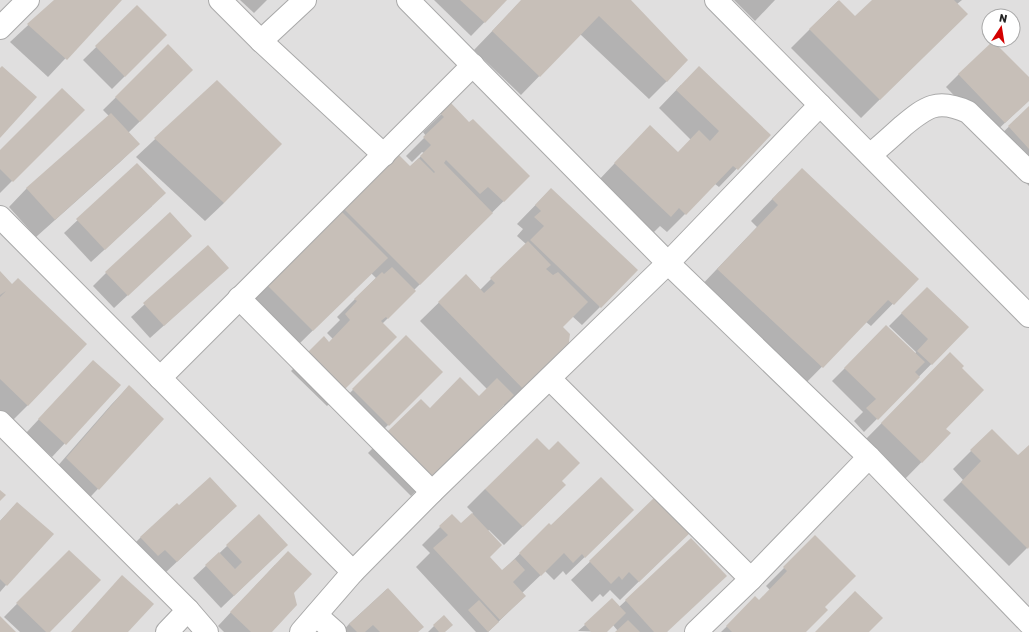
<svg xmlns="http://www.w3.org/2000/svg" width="1029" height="632" font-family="Rubik,sans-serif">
  <rect width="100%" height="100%" fill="#f2efe9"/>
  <!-- residential -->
  <path fill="#e0dfdf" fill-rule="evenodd" d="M 0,0 L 1029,0 L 1029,632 L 0,632 ZM 989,16 L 1013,16 L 1013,40 L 989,40 Z"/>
  <!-- shadow -->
  <g fill="#0003">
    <polygon points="55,0 120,0 48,77 10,42"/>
    <polygon points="240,0 267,0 254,13"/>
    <polygon points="434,0 506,0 471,36"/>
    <polygon points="522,0 630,0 667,81 649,99 580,34 521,95 474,50"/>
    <polygon points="734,0 775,0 755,21"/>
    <polygon points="873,0 962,0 957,4 966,14 861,118 791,48 838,1 855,18"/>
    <polygon points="137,7 166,35 112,89 83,60"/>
    <polygon points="168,46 192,70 128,133 138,144 120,162 36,237 9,207 27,188 109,116 103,110"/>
    <polygon points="959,74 1029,79 1029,100 992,135 946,87"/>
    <polygon points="217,81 224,203 205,221 136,157"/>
    <polygon points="681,85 769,135 719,187 715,184 667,232 660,226 652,234 597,182 632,145 678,153 691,140 659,108"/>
    <polygon points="451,105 469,124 529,176 414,290 415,291 382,324 396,337 327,406 291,371 324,338 329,343 333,339 327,333 340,320 337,317 376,278 371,273 294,349 248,302 398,156 410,167 424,153 422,152 412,162 406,156 426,136 423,132"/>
    <polygon points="1029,107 1029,186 990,145"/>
    <polygon points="83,110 0,193 0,151"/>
    <polygon points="137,164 152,206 91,262 64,233"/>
    <polygon points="551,189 600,307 582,325 572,316 562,327 510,412 503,404 411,496 368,453 421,400 430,409 479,397 487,389 420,321 466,276 480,290 526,244 517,236 523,229 517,224"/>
    <polygon points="780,191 917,279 871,326 866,322 800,389 696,291 757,227 751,221"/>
    <polygon points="208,246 228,268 150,338 131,317"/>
    <polygon points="178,248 114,308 93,286 106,273"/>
    <polygon points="0,272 12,285 28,405 9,424 0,415"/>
    <polygon points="927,288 968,327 864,432 854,421 863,412 832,381 886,327 915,354 916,352 889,326"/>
    <polygon points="406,336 441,372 375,438 340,403"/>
    <polygon points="93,361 119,385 52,457 26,433"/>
    <polygon points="960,368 945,429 950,433 904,480 864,441 932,372"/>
    <polygon points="129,386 163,419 80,508 48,477 111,405"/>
    <polygon points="992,430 1018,457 1029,446 1029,546 1009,566 943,500 963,480 953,469"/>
    <polygon points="561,481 565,485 504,545 489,530 488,531 488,557 502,571 549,525 551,527 614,529 566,575 563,571 554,580 545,571 522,593 525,596 488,632 476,632 416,567 430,553 422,545 440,527 461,524 473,513 467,507 485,489"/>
    <polygon points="658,496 673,548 620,600 610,590 603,597 600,594 592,602 571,580"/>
    <polygon points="17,503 6,585 0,592 0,521"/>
    <polygon points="236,506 164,574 128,550 141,537 179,507"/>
    <polygon points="815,537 823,607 805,632 721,632 756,598 759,601 770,590 766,586"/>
    <polygon points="691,540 667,632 616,632 618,631 613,625 606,632 578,631 585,625 619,607"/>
    <polygon points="287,545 221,608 193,578 227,546"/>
    <polygon points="69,551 49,632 20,632 4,617"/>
    <polygon points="275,565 293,593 271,632 224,632 218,626"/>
    <polygon points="387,589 417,632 342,632 349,624"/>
    <polygon points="444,616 444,632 428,632"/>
  </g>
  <!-- building -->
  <g fill="#c7bfb8">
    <polygon points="54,0 122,0 67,60 27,24"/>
    <polygon points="460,0 507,0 485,23"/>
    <polygon points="521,0 631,0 688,60 667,82 599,16 540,77 492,31"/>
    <polygon points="839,0 855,16 872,0 954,0 968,14 880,100 809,29"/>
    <polygon points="137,5 167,35 125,77 95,46"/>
    <polygon points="993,41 1029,77 1029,101 1005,123 958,74"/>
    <polygon points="168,44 193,70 140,122 115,97"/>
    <polygon points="2,66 37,97 0,138 0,68"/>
    <polygon points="699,66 771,135 738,170 733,166 686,215 679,208 671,217 614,163 650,125 678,152 699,130 710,141 719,131 676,90"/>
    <polygon points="217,80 282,144 224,203 154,138"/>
    <polygon points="62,88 85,110 13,182 0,169 0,150"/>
    <polygon points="451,103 469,122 473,119 530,176 504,202 488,187 480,194 446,160 444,163 493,213 420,285 343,208 398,154 410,166 419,158 434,173 435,172 420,156 431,145 423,137 444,117 440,113"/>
    <polygon points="1029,106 1029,149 1008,126"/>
    <polygon points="111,113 140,144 55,220 26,188"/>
    <polygon points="137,163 166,193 105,250 76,219"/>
    <polygon points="802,168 919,279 894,305 888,300 823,368 717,269 778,205 772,199"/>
    <polygon points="551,188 638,270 601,308 530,240 544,226 534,217 541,211 535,205"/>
    <polygon points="340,210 388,258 313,331 265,283"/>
    <polygon points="170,212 192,236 128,296 105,272"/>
    <polygon points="528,241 551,265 546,269 553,275 558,272 588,302 563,327 570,334 567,357 529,395 438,302 466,274 484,293 495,283 490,278"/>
    <polygon points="208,245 229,268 164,326 143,303"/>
    <polygon points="392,267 416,291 388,319 386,317 381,321 397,337 345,389 308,352 324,336 329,342 350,320 345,314 357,301 354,299 382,272 384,274"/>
    <polygon points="0,271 12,284 18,278 87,344 28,406 0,379 0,297 6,291 0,295"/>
    <polygon points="927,287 969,327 932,365 917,351 928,339 901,313"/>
    <polygon points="886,325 925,362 915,372 920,377 878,420 866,408 876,399 844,368"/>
    <polygon points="406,335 443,372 389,426 352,389"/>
    <polygon points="950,352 964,366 962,368 984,390 946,429 951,433 922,463 881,423"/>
    <polygon points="93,360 121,385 66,445 38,419"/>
    <polygon points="460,377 479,396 497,378 514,395 430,479 385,434 421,399 430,408"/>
    <polygon points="129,385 164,419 99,490 66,458"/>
    <polygon points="992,429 1018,455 1029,445 1029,547 1028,549 961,482 981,461 970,450"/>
    <polygon points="537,438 549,450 558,441 580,463 562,481 566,485 523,527 485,489"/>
    <polygon points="210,477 237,506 177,562 165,550 158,556 140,537 177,503 179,505"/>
    <polygon points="601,477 634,510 585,558 582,554 573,563 564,553 541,576 519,553 549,523 551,525"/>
    <polygon points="0,490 6,495 0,501"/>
    <polygon points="658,494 693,530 639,582 629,572 622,580 619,576 611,584 589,561"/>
    <polygon points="17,502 54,534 7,586 0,579 0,521"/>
    <polygon points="472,513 502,545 490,557 502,570 515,559 525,570 513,582 526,596 500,620 433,548 448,535 439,526 452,514 461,523"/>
    <polygon points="259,514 288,545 234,596 205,565 219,552 235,569 242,562 226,545"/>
    <polygon points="815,535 856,576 825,607 828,610 806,632 732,632 726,626 755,596 759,600 787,571 783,567"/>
    <polygon points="691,538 727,576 667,632 654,632 625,600"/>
    <polygon points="69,550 101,580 50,632 46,632 16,603"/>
    <polygon points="288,551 312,574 294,593 297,605 272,632 251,632 230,612"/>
    <polygon points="122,575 154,604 128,632 71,632"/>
    <polygon points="388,588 424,627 418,632 380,632 373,625 365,632 357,632 349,624"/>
    <polygon points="855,591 883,618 869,632 815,632"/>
    <polygon points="612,598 626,613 607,632 591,632 584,624"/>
    <polygon points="479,600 499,622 488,632 468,610"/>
    <polygon points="444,615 453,625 445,632 439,632 433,625"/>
    <polygon points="0,616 16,632 0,632"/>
    <polygon points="628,620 640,632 615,632"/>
  </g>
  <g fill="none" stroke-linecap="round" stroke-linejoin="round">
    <!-- minor casing -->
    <g stroke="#a9a9a9" stroke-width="24">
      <g id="minor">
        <polyline points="220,0 261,41"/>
        <polyline points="305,0 261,41 384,155"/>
        <polyline points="408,0 668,263 869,457 1029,623"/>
        <polyline points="716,0 1029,316"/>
        <polyline points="0,28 28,0"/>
        <path d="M 870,155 C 881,146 892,136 903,126 C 926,107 937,98 968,112 L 1029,172"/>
        <polyline points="0,217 353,572"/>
        <polyline points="239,298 432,492"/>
        <polyline points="160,378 473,65"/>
        <polyline points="550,379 751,579"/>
        <polyline points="0,422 188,610 207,632"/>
        <polyline points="316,615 335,632"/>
        <polyline points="167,632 188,610"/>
        <polyline points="301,632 353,572 432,492 668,263 820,105"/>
        <polyline points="696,632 751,579 869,457"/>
      </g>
    </g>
    <!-- minor -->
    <use href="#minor" stroke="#fff" stroke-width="22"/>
  </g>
  <!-- north arrow -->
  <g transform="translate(1001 28) rotate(12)"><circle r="19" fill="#ffffff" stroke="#a7a7a7"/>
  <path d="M0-3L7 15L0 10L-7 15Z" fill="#d40000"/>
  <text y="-6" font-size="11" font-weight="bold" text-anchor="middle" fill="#222222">N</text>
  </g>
</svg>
